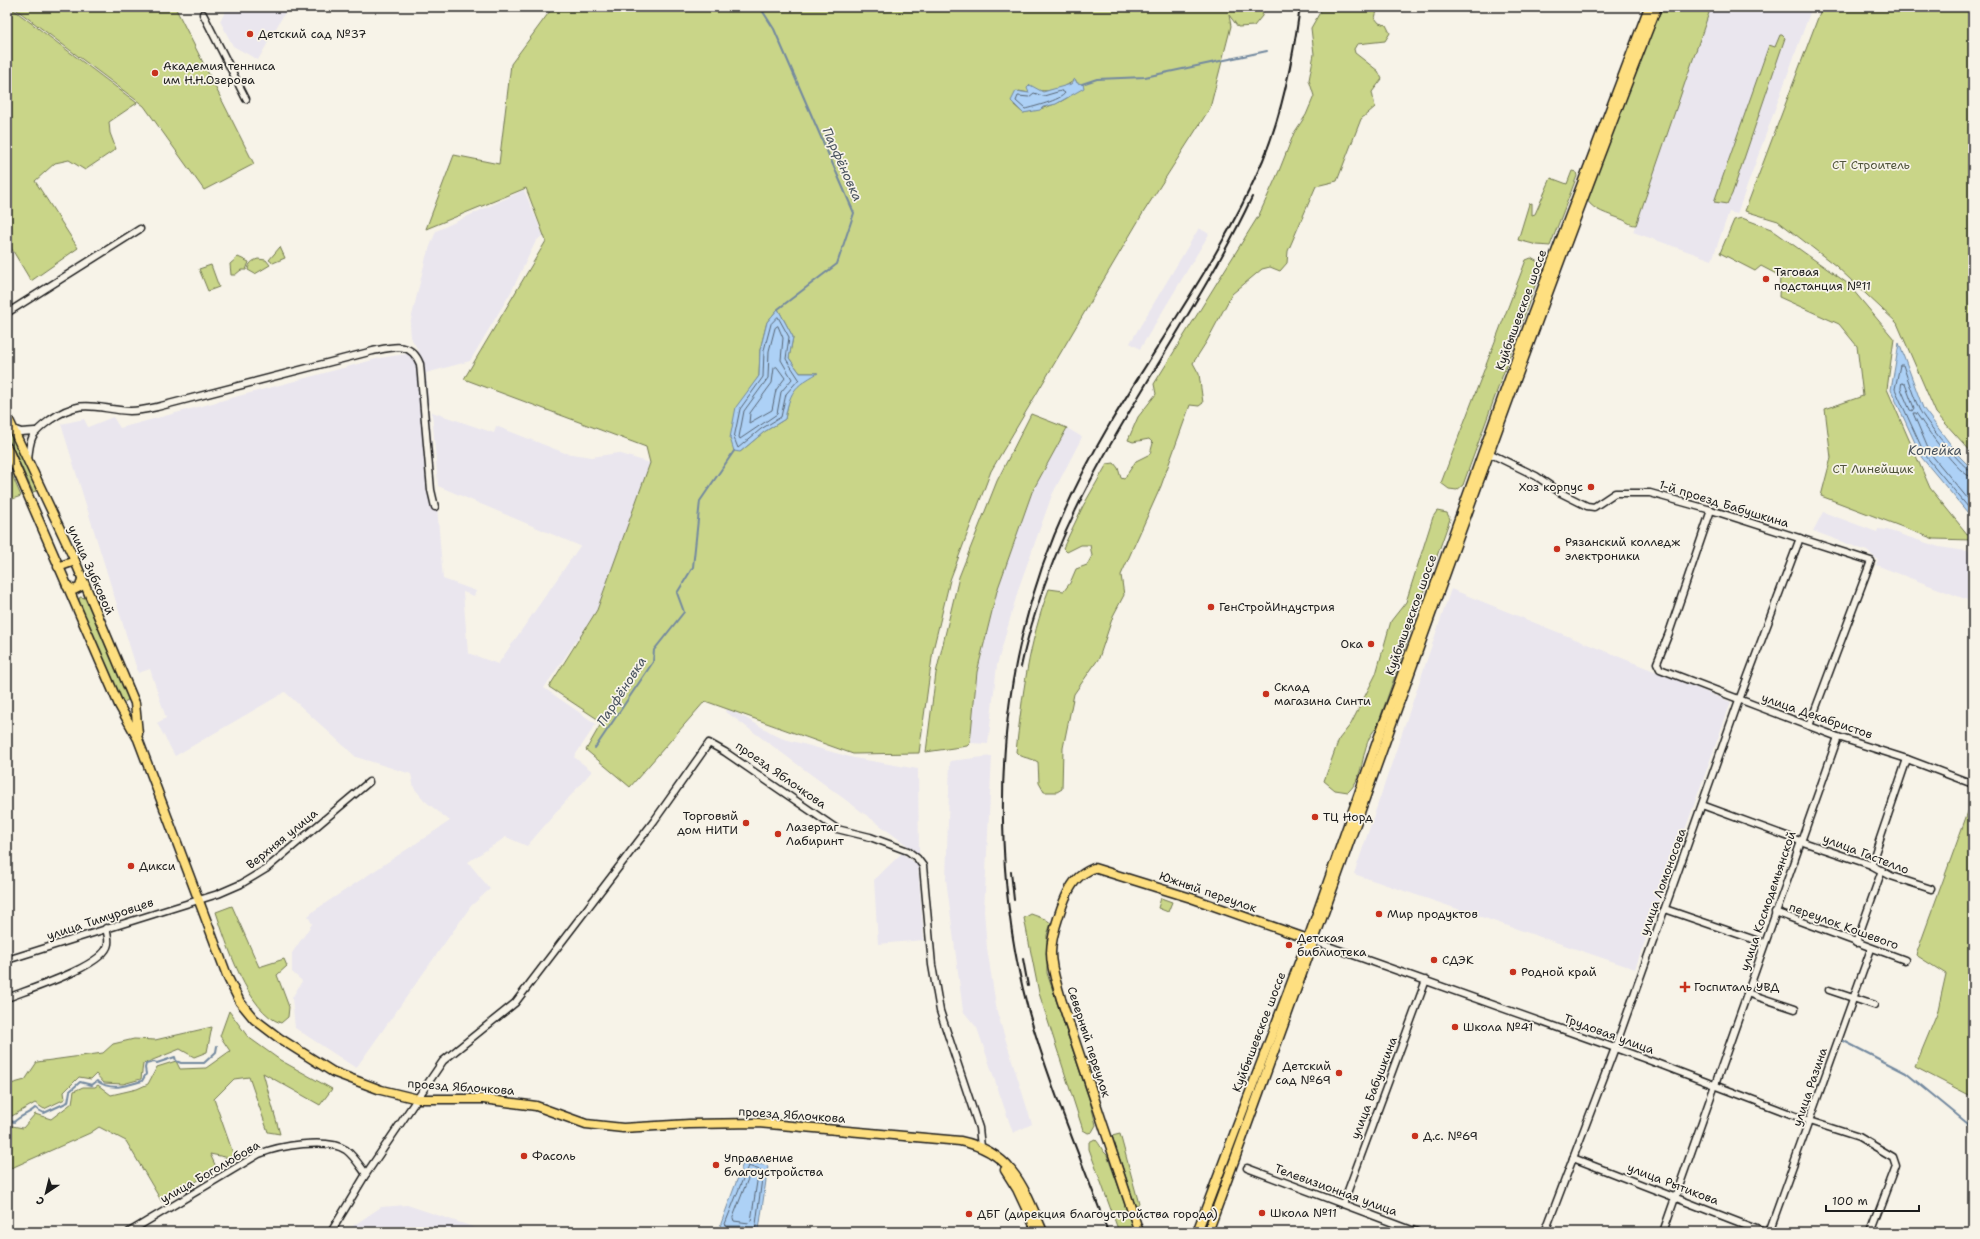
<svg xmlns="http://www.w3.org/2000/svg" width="1980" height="1239" font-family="'Shantell Sans',sans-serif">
  <rect width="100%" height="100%" fill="#f7f3e8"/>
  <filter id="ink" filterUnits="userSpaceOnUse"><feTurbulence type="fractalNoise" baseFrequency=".025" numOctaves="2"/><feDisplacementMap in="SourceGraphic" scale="8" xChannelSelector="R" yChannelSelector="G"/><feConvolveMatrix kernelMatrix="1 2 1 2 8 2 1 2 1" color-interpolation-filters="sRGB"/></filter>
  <g filter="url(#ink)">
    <!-- built -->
    <g fill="#eae6ee">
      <polygon points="228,7 288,7 258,60 233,46 220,21"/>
      <polygon points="1711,7 1812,7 1737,214 1729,212 1712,260 1633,232"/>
      <polygon points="524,190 543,235 536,241 511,292 470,361 426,373 443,579 476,591 474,596 463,592 468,653 498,664 580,546 438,486 432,412 494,433 496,426 565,453 592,457 618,453 650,463 597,610 544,688 596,724 574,757 592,771 527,846 506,837 468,862 490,889 471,906 356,1068 295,1028 292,998 302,981 292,972 292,953 312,924 308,916 315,910 450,821 425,801 414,788 411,774 356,757 285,692 175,756 157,723 166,718 150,669 138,673 61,424 84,419 88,427 113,417 120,428 380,358 419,352 411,338 410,324 426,257 436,231"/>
      <polygon points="1199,228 1209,234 1140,349 1130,343"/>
      <polygon points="1067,428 1082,437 1052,495 1019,587 997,665 988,744 970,743 977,672 997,591 1032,492"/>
      <polygon points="1823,512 1877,532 1878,529 1887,530 1939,547 1973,552 1973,602 1876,565 1878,560 1867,551 1813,531"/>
      <polygon points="1451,589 1731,702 1635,969 1354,874"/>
      <polygon points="728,708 781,738 854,758 918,769 919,854 725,711"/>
      <polygon points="992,756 984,911 987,948 997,1012 1032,1124 1013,1133 977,1028 963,1011 946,879 950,761"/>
      <polygon points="902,853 918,865 924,940 878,944 874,880"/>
      <polygon points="407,1205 467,1225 487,1232 344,1232 381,1207"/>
    </g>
    <!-- green -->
    <g fill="#c9d588" stroke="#727852" fill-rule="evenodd">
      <polygon points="7,7 10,7 137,103 109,122 110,133 116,149 85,170 69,160 55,163 35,181 78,248 31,281 7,241"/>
      <polygon points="13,7 175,7 254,164 204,190 144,106"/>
      <path d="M 553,7 L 1264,7 L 1262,16 L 1254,26 L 1238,27 L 1229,15 L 1231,26 L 1210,108 L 1143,213 L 991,471 L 950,580 L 933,650 L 919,753 L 853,754 L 705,701 L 630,787 L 586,750 L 602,722 L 549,687 L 597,610 L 650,463 L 646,447 L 464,379 L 546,241 L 526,188 L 426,229 L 454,155 L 499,164 L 511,64 ZM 1075,79 L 1077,83 C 1076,86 1074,92 1072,94 C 1062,104 1037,110 1023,113 L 1014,105 L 1019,91 L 1029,93 L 1036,90 C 1048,93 1067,88 1075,79 ZM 778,309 L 793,337 L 789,358 L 800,373 L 817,373 C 791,387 790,392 785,419 L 764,432 L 740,452 L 749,391 L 759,376 L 760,350 L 767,322 Z"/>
      <path d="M 1323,7 L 1378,7 L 1375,18 L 1379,23 L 1386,25 L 1390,33 L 1385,41 L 1357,44 L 1354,49 L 1355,53 L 1378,71 L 1382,79 L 1372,92 L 1375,107 L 1361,119 L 1337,181 L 1316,186 L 1288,251 L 1287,263 L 1280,271 L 1270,267 L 1262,269 L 1232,294 L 1207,341 L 1193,363 L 1199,374 L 1203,403 L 1199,406 L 1190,405 L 1161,486 L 1121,575 L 1124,595 L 1113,616 L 1099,658 L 1074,694 L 1063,748 L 1062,789 L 1057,792 L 1044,792 L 1039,783 L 1038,762 C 1030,757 1022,759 1016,752 C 1022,697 1029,641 1049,589 L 1064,591 L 1070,583 L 1076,569 L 1087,565 L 1092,556 L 1090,545 L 1081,545 L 1067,552 L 1063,548 L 1083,506 L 1107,464 L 1114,463 L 1118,468 L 1121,478 L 1124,479 L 1136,461 L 1150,454 L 1153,443 L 1149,439 L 1133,442 L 1128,440 L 1138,417 L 1156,394 L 1154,384 L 1259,215 L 1279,171 L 1294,133 L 1306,115 L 1314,96 L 1309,80 L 1314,54 L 1311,28 Z"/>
      <path d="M 1661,7 L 1711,7 L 1636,225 C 1629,225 1627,221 1621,219 C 1608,214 1594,211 1587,200 Z"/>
      <polygon points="1822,7 1973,7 1973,454 1936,413 1897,323 1836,266 1778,221 1745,211"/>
      <polygon points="1780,35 1782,35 1785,38 1732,194 1727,204 1714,202 1769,45 1775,47"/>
      <polygon points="1572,171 1576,172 1577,176 1550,246 1537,245 1518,240 1529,204 1532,203 1532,215 1535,214 1551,178 1567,184"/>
      <polygon points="1742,218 1771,229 1847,283 1894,339 1887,389 1930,488 1972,540 1934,539 1821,496 1831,458 1825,409 1863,396 1857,346 1839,324 1779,297 1780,276 1761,266 1755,271 1720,253 1734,220"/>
      <polygon points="280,247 285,258 273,263 269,260"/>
      <polygon points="238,257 249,262 246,270 241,270 235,275 231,275 230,264"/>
      <polygon points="1531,258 1538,262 1540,272 1463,485 1457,490 1449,489 1441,483 1526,260"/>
      <path d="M 258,259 L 266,260 L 270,265 L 255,274 L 248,270 C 249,263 252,261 258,259 Z"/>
      <polygon points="211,265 219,287 208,291 199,269"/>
      <polygon points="1031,414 1067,428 1032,492 997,591 977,672 970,743 967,746 926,752 936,673 959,577 997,481"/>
      <polygon points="7,425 36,485 36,491 33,492 7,435"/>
      <polygon points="7,463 21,496 7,501"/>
      <path d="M 1437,511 L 1447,513 L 1450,519 L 1377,727 C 1359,745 1367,775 1348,792 L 1335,790 L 1324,781 L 1339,739 L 1351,724 L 1376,674 L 1391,621 L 1406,602 L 1433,517 Z"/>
      <polygon points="80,597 86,598 128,696 128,700 124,702 120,699 78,602"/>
      <polygon points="1973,798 1973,1097 1915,1067 1937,1014 1946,974 1916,955"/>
      <polygon points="1161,898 1172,902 1168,912 1158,908"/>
      <path d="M 232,906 L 259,967 L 284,959 L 287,966 L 277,975 L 289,1007 L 288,1017 L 281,1023 C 248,1013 226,942 216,912 Z"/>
      <polygon points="1031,914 1045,919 1051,923 1047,935 1047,973 1091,1105 1096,1125 1092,1132 1088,1133 1083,1130 1039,993 1024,918"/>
      <polygon points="229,1011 248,1037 280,1060 332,1089 320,1105 263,1073 280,1134 268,1132 249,1077 234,1079 214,1099 235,1159 210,1154 217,1169 162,1202 126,1141 99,1127 90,1133 7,1170 7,1125 23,1128 35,1114 51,1119 72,1103 74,1091 83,1087 95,1087 98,1085 111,1095 137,1089 148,1084 157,1067 176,1061 180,1069 206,1068 230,1051 220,1036"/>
      <polygon points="212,1027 207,1052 194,1057 180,1049 143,1064 141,1079 123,1084 104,1083 96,1074 91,1079 79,1077 64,1092 65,1099 44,1109 35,1103 12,1116 7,1113 7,1085 25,1080 37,1062 103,1053 113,1044 134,1039 155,1040"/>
      <polygon points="1120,1134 1139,1204 1137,1206 1135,1205 1112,1136"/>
      <path d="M 1095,1139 C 1101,1145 1101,1150 1107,1155 L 1135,1232 L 1119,1232 L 1089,1149 L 1089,1142 Z"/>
    </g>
    <!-- water -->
    <g fill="#add1f6" stroke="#73899f">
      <polygon points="1075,79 1077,83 1083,84 1084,88 1056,104 1043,107 1040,110 1023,113 1011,101 1016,91 1029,93 1027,88 1030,85 1043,92 1071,84"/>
      <path d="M 778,309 L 793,337 L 789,358 L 800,373 L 818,373 C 793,387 790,392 785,419 L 764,432 L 740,452 L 734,451 L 730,438 L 736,407 L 759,376 L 760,350 L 767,322 Z"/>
      <polygon points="1899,343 1923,408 1960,457 1973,470 1973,519 1922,458 1891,390"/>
      <polygon points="744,1161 768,1166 759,1230 719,1229"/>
    </g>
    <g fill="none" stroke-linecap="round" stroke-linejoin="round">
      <!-- shore -->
      <g stroke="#566473" stroke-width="1">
        <path d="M 1062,91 L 1065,93 C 1061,100 1033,107 1025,109 L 1016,101 L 1018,96 L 1029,97 L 1034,93 L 1043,96 Z"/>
        <polygon points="778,317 789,337 786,359 799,379 786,394 781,417 761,429 738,448 734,438 740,409 763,377 764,350 771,324"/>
        <polygon points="778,326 783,338 781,360 792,379 781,392 777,414 740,439 739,437 744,411 768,378 769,351 775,328"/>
        <polygon points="777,367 785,378 776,390 772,410 749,423 750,413 772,383 774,368"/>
        <polygon points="1902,383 1905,384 1914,408 1912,411 1910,410 1901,389"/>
        <path d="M 1973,472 C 1964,471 1924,419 1919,409 C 1913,395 1908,380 1903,365 L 1900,365 L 1895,389 L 1925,455 L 1973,513"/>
        <path d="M 1973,477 C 1959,477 1925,426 1916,413 L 1913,413 L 1930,453 L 1973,505"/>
        <polygon points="751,1172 758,1175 751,1221 749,1223 734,1221 733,1218"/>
        <polyline points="748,1232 745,1226 727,1226 725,1224 748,1166 763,1171 755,1232"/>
      </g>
      <!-- stream -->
      <g stroke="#73899f" stroke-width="2">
        <polyline points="760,7 774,29 854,213 837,264 778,309"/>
        <polyline points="1082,84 1097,79 1145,77 1267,51"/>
        <polyline points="595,748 653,662 654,650 684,612 677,593 693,567 700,501 734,451"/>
        <polyline points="1840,1039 1906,1073 1973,1128"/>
        <path d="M 7,1120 L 14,1122 C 21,1115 29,1114 35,1108 L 44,1113 L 68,1102 L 70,1091 L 80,1082 L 92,1085 L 97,1081 C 111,1091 126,1086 142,1081 L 146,1074 L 145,1068 L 146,1064 L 154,1062 L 157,1063 L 175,1057 L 176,1061 L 181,1063 L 204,1063 L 216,1052 L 217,1046"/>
      </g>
      <!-- minor casing -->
      <g stroke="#1c1c1c" stroke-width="9">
        <g id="minor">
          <polyline points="203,14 246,99"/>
          <polyline points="7,313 140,229"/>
          <polyline points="13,429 21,432 35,431"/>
          <polyline points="1489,453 1536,476 1561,493 1587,506 1594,507 1615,493 1650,493 1711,510 1871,561 1809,726"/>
          <path d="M 28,460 C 30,437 31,434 50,420 C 83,397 95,409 130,411 C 139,411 148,409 157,407 L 373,351 C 393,347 411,341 420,364 L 431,490 L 435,507"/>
          <polyline points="1711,510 1669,633 1657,663 1660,669 1838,737 1907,759 1973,784"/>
          <polyline points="1702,805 1800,841 1871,865 1891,876 1931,889"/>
          <polyline points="1871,865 1907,759"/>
          <polyline points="1665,909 1764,943"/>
          <polyline points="1775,912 1905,960"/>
          <polyline points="1311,940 1643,1058 1809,1121 1859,1137 1893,1157 1896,1166 1871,1232"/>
          <polyline points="1856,943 1882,870"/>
          <polyline points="7,960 218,894 241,884 266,869 369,782"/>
          <polyline points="1829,990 1874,1005"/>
          <polyline points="1747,993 1795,1009"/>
          <path d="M 7,998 C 27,990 105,966 108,944 C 109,939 107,933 106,928"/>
          <polyline points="1573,1158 1764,1232"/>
          <polyline points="1247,1168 1417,1232"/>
          <polyline points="1343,1204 1426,980"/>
          <path d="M 129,1232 L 259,1154 C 279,1146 327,1137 346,1150 C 354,1156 360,1166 366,1174"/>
          <polyline points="331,1232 366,1174 443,1061 515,1003 654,821 709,743 725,752 837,829 870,837 908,851 917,858 923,866 932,965 940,1011 979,1128 981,1147"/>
          <polyline points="1545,1232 1615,1048 1739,700 1800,538"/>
          <polyline points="1663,1232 1838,737"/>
          <polyline points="1769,1232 1871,949"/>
        </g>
      </g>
      <!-- major casing -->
      <g stroke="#1c1c1c" stroke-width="11">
        <g id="major">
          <polyline points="7,416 75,561 135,703 138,734"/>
          <path d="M 7,447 L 119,705 L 138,739 L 228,978 L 240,1002 L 254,1019 L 279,1038 L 333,1072 L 381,1090 L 418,1099 L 483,1099 L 536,1106 L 586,1124 L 623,1128 L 689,1124 L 758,1123 L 960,1141 C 1013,1152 1024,1188 1043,1232"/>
          <polyline points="58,567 75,561"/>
          <polyline points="67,586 74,590 80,587 82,579"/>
          <polyline points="1005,1170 1017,1189 1037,1232"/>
          <path d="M 1139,1232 L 1061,999 C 1057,984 1051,969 1051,953 C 1051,936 1064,893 1076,880 C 1081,874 1087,871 1094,868 L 1191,898 L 1308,939"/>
          <polyline points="1197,1232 1308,939 1378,739 1432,594 1531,318 1649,7"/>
          <path d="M 1208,1232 C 1359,824 1498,412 1657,7"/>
        </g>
      </g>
      <!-- minor -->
      <use href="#minor" stroke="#f7f3e8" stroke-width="6"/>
      <!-- major -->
      <use href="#major" stroke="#fedf80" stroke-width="8"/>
      <!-- rail -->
      <g stroke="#1c1c1c" stroke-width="2">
        <path d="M 1021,667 C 1025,648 1030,629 1036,611 C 1081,460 1186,338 1252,197"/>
        <polyline points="1011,872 1014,900"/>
        <polyline points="1023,959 1028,986"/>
        <path d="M 1108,1232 C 1081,1158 1049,1085 1028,1009 C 997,894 994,748 1023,632 C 1040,561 1071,490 1108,427 C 1160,339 1223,254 1263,160 C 1283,111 1293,59 1300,7"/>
      </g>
    </g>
  </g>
  <!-- markers -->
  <g fill="#c8321e" stroke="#f7f3e8" stroke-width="1.5">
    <circle cx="250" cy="34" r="4"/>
    <circle cx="155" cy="73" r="4"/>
    <circle cx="1766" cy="279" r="4"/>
    <circle cx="1591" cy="487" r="4"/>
    <circle cx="1557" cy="549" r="4"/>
    <circle cx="1211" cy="607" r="4"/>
    <circle cx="1371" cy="644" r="4"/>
    <circle cx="1266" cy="694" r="4"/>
    <circle cx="1315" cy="817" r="4"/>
    <circle cx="746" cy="823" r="4"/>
    <circle cx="778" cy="834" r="4"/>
    <circle cx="131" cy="866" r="4"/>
    <circle cx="1379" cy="914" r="4"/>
    <circle cx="1289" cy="945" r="4"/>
    <circle cx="1434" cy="960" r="4"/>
    <circle cx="1513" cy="972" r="4"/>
    <path d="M1683 981h4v4h4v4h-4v4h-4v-4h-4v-4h4z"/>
    <circle cx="1455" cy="1027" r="4"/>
    <circle cx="1339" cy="1073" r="4"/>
    <circle cx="1415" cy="1136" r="4"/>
    <circle cx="524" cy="1156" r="4"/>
    <circle cx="716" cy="1165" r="4"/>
    <circle cx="1262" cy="1213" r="4"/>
    <circle cx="969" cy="1214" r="4"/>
  </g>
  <g text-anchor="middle" stroke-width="3.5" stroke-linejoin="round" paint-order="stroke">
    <!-- poi labels -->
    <g font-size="12" fill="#1c1c1c" stroke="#f7f3e8" text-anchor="start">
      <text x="258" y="38">Детский сад №37</text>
      <text x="163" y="70">Академия тенниса<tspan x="163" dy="14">им Н.Н.Озерова</tspan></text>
      <text x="1774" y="276">Тяговая<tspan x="1774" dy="14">подстанция №11</tspan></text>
      <text x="1583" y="491" text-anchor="end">Хоз корпус</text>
      <text x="1565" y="546">Рязанский колледж<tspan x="1565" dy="14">электроники</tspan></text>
      <text x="1219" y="611">ГенСтройИндустрия</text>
      <text x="1363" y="648" text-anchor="end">Ока</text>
      <text x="1274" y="691">Склад<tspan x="1274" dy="14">магазина Синти</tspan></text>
      <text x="738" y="820" text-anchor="end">Торговый<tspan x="738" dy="14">дом НИТИ</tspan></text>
      <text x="1323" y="821">ТЦ Норд</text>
      <text x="786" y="831">Лазертаг<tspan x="786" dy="14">Лабиринт</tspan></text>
      <text x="139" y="870">Дикси</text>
      <text x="1387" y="918">Мир продуктов</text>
      <text x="1297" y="942">Детская<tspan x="1297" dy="14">библиотека</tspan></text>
      <text x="1442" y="964">СДЭК</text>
      <text x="1521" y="976">Родной край</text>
      <text x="1694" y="991">Госпиталь УВД</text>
      <text x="1463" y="1031">Школа №41</text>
      <text x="1331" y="1070" text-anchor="end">Детский<tspan x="1331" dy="14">сад №69</tspan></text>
      <text x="1423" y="1140">Д.с. №69</text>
      <text x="532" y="1160">Фасоль</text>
      <text x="724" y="1162">Управление<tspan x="724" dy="14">благоустройства</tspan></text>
      <text x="1270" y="1217">Школа №11</text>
      <text x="977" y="1218">ДБГ (дирекция благоустройства города)</text>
    </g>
    <!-- park labels -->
    <g font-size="12" fill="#50543c" stroke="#f7f3e8">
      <text x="1871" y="169">СТ Строитель</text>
      <text x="1873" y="473">СТ Линейщик</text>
    </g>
    <!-- street labels -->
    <g font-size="12" fill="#1c1c1c" stroke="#f7f3e8">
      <text transform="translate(1521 310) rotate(-70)" y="4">Куйбышевское шоссе</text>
      <text transform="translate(1724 504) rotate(17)" y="4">1-й проезд Бабушкина</text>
      <text transform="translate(91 570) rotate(66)" y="4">улица Зубковой</text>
      <text transform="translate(1411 615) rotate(-70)" y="4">Куйбышевское шоссе</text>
      <text transform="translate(1817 716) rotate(19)" y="4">улица Декабристов</text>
      <text transform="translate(781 775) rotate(35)" y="4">проезд Яблочкова</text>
      <text transform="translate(282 839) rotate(-39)" y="4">Верхняя улица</text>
      <text transform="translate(1866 854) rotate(21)" y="4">улица Гастелло</text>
      <text transform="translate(1663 882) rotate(-70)" y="4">улица Ломоносова</text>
      <text transform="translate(1208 892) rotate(19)" y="4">Южный переулок</text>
      <text transform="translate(1768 901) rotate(-71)" y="4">улица Космодемьянской</text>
      <text transform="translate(100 919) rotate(-18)" y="4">улица Тимуровцев</text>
      <text transform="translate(1844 926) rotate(20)" y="4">переулок Кошевого</text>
      <text transform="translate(1259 1032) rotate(-69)" y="4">Куйбышевское шоссе</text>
      <text transform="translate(1609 1034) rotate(20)" y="4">Трудовая улица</text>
      <text transform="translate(1089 1042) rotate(72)" y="4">Северный переулок</text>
      <text transform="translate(461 1087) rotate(4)" y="4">проезд Яблочкова</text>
      <text transform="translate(1810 1087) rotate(-71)" y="4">улица Разина</text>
      <text transform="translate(1374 1088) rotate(-69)" y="4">улица Бабушкина</text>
      <text transform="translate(792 1115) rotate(4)" y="4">проезд Яблочкова</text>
      <text transform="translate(210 1172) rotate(-30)" y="4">улица Боголюбова</text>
      <text transform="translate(1673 1184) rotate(21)" y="4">улица Рытикова</text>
      <text transform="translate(1336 1190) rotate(20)" y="4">Телевизионная улица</text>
    </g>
    <!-- water labels -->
    <g font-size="13" font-style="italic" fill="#48525d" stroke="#f7f3e8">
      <text transform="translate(843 164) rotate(66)" y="5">Парфёновка</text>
      <text x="1935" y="455">Копейка</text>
      <text transform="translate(621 691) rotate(-57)" y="5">Парфёновка</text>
    </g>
  </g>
  <!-- margin -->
  <rect width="1980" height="1239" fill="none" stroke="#f7f3e8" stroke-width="24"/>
  <rect x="12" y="12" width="1956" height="1215" fill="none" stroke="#1c1c1c" stroke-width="1.5" filter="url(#ink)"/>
  <!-- north arrow -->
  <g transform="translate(46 1193) rotate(215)" stroke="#f7f3e8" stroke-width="3" paint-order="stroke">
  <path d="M0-3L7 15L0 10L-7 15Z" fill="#1c1c1c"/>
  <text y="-6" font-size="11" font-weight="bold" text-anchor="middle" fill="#1c1c1c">С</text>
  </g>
  <!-- scale -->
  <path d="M1826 1205v6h93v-6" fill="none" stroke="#1c1c1c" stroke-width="2"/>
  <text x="1832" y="1205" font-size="12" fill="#1c1c1c" stroke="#f7f3e8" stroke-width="3" paint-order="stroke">100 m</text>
</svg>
